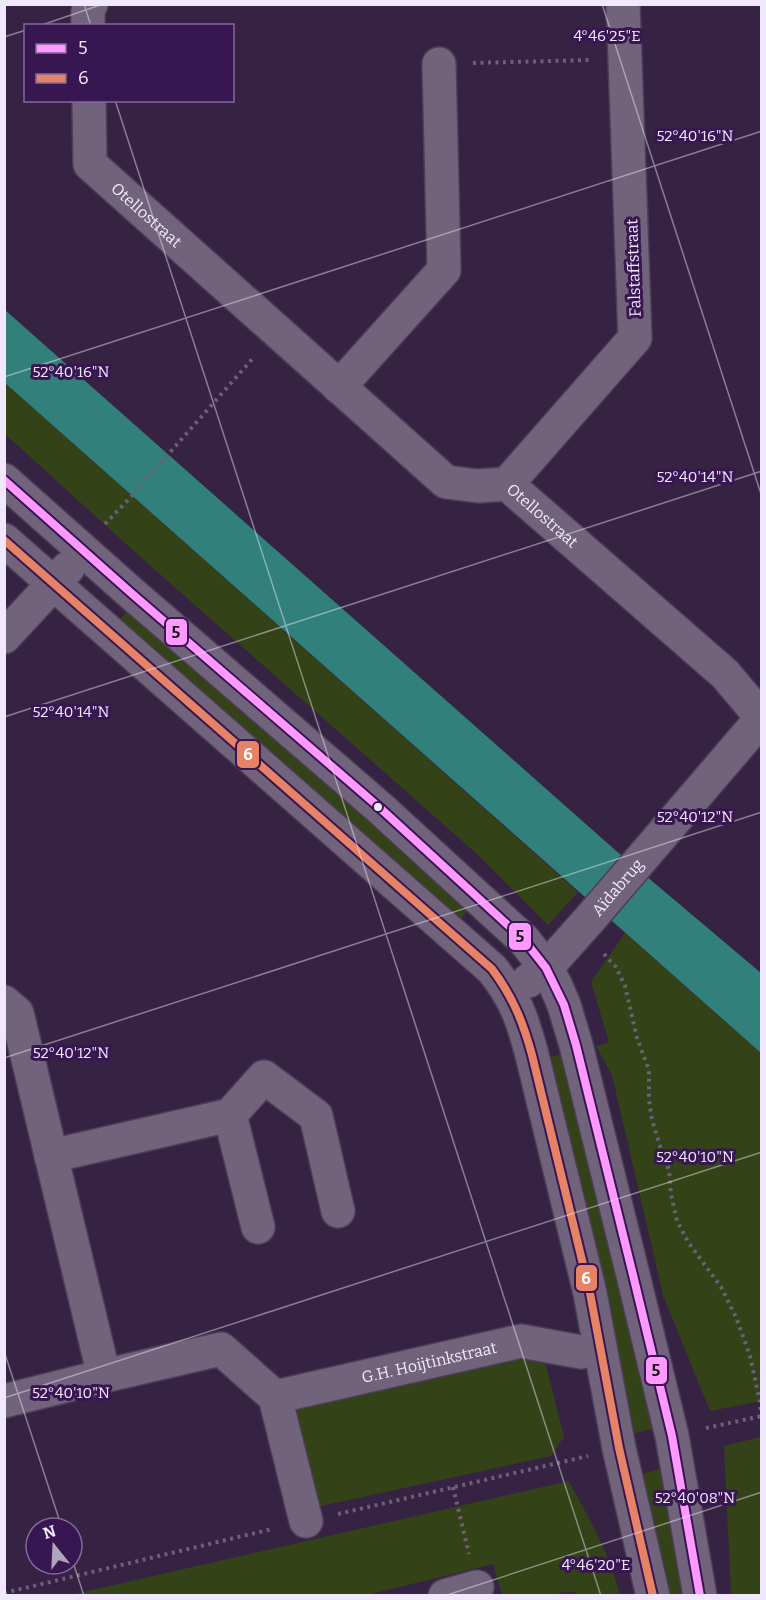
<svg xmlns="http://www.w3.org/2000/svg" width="766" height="1600" font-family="Bitter,serif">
  <rect width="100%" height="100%" fill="#362344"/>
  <!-- green -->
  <g fill="#334217">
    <polygon points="5,383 578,892 548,925 477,854 136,553 5,434"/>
    <polygon points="131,606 473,905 457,923 116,624"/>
    <polygon points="625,933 761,1053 761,1401 710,1411 663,1295 612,1075 596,1046 609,1042 591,982"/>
    <polygon points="566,1053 656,1428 625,1436 542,1059"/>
    <polygon points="542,1349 564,1437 551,1456 312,1508 286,1407"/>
    <polygon points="761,1437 761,1595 731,1595 724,1446"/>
    <polygon points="663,1468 686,1595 661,1595 632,1477"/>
    <path d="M 569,1481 C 589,1518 610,1555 620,1595 L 580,1595 L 574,1592 L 565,1592 L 550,1595 L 502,1595 L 493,1564 L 367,1595 L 66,1596 Z"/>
  </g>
  <!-- water -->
  <polygon fill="#31807c" points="5,310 614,849 761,973 761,1053 5,383"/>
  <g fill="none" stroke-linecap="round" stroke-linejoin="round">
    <!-- minor casing -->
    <g stroke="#4c3e57" stroke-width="36">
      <g id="minor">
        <polyline points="88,26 88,11 91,4"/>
        <path id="s1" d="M 89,100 L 90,164 L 446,482 L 478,486 L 507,484 L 725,674 L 762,718"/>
        <polyline points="339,387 444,270 439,64"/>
        <polyline points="4,480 130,592 380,808 524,940 546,968 555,984 564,1005 576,1045 633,1275 672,1436 700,1596"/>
        <polyline points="507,484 635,338 623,4"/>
        <path d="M 4,540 L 492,969 C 516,999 522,1018 532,1055 L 590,1293 L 619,1448 L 653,1596"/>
        <polyline points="4,637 68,568"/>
        <path id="s2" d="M 528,981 L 546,968 L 589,920 L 762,718"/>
        <polyline points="4,1002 17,1013 104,1376"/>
        <polyline points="230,1115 258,1227"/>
        <polyline points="51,1156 230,1115 264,1077 316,1116 338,1211"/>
        <path id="s3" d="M 275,1397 L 521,1341 L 581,1352"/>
        <polyline points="4,1401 104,1376 221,1349 275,1397 306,1521"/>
        <polyline points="445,1596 477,1587"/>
      </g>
    </g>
    <!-- path -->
    <g stroke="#6c5f76" stroke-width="4" stroke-dasharray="3 4.5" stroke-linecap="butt">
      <polyline points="473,63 591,60"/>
      <polyline points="105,524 128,500 254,357"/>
      <polyline points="604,954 616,967 625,986 637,1038 649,1070 649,1100 652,1120 660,1146 669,1170 671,1194 677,1221 688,1242 721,1287 736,1317 750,1356 760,1402 761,1417"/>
      <polyline points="706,1428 762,1416"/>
      <polyline points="453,1487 469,1554"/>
      <polyline points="338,1514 588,1456"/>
      <polyline points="4,1593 272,1529"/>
    </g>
    <!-- minor -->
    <use href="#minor" stroke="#71637c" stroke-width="33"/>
    <!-- bus-1 casing -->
    <g stroke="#381651" stroke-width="12">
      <polyline id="bus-1" points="4,480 130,592 380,808 524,940 546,968 564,1005 576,1045 633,1275 672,1436 700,1596"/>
    </g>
    <!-- bus-2 casing -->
    <g stroke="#381651" stroke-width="12">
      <path id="bus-2" d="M 4,540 L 492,969 C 513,997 523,1022 532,1055 L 590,1293 L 619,1448 L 653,1596"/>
    </g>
    <!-- bus-1 -->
    <use href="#bus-1" stroke="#f9f" stroke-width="8"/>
    <!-- bus-2 -->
    <use href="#bus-2" stroke="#e68265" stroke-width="8"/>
  </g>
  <!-- ticks -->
  <path fill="none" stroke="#f2e8fd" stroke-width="1.5" stroke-opacity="0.45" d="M 84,4 L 91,26M 602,4 L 762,497M 39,26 L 103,4M 4,37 L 26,30M 115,100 L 601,1596M 4,377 L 762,131M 4,717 L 762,471M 4,1058 L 762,812M 4,1351 L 62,1528M 4,1398 L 762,1152M 72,1559 L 84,1596M 444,1596 L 762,1492"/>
  <!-- markers -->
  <circle fill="#f2e8fd" stroke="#381651" stroke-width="2" cx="378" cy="807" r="5"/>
  <g text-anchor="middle" stroke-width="6" stroke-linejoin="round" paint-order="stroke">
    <!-- street labels -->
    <g font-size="16" fill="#f2e8fd" stroke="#381651">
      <text dy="6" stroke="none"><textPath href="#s1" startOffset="140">Otellostraat</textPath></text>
      <text transform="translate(633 268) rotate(-92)" y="6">Falstaffstraat</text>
      <text dy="6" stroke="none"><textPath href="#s1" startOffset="650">Otellostraat</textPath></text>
      <text dy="6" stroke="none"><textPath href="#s2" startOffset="130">Aïdabrug</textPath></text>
      <text dy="6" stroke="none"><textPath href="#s3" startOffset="158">G.H. Hoijtinkstraat</textPath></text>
    </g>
  </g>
  <g font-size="15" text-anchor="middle" fill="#f2e8fd" stroke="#381651" stroke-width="6" stroke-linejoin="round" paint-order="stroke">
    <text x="607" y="41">4°46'25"E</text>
    <text x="695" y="141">52°40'16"N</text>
    <text x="71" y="377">52°40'16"N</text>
    <text x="695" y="482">52°40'14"N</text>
    <text x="71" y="717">52°40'14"N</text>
    <text x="695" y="822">52°40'12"N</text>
    <text x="71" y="1058">52°40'12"N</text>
    <text x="695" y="1162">52°40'10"N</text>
    <text x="71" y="1398">52°40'10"N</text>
    <text x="695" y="1503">52°40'08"N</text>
    <text x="596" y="1570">4°46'20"E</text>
  </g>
  <g stroke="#381651" stroke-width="2">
    <rect x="165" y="618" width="23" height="28" rx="6" fill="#f9f"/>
    <rect x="236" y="740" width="24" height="29" rx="6" fill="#e68265"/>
    <rect x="508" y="922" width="24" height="29" rx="6" fill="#f9f"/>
    <rect x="575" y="1264" width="23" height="28" rx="6" fill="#e68265"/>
    <rect x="645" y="1356" width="23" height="29" rx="6" fill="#f9f"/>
  </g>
  <g font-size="16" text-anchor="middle" font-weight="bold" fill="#fff">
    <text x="248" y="760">6</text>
    <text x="586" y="1284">6</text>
  </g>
  <g font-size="16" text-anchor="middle" font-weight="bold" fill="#111">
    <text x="176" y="638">5</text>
    <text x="520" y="942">5</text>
    <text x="656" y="1376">5</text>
  </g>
  <!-- border -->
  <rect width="766" height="1600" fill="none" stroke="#f2e8fd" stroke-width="12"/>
  <!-- legend -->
  <rect x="24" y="24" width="210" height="78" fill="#381651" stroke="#826a96" stroke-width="1.5"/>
  <rect x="36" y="44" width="30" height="9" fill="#ff99ff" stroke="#826a96" stroke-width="1.5"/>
  <text x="78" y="54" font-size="18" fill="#f2e8fd">5</text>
  <rect x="36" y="74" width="30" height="9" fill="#e68265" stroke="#826a96" stroke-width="1.5"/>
  <text x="78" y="84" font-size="18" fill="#f2e8fd">6</text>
  <!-- north arrow -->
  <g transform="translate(54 1546) rotate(342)"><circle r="28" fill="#381651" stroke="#826a96" stroke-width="1.5"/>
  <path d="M0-4.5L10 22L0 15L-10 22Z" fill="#b0a3bc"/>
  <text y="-9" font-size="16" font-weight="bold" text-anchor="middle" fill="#f2e8fd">N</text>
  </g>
</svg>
